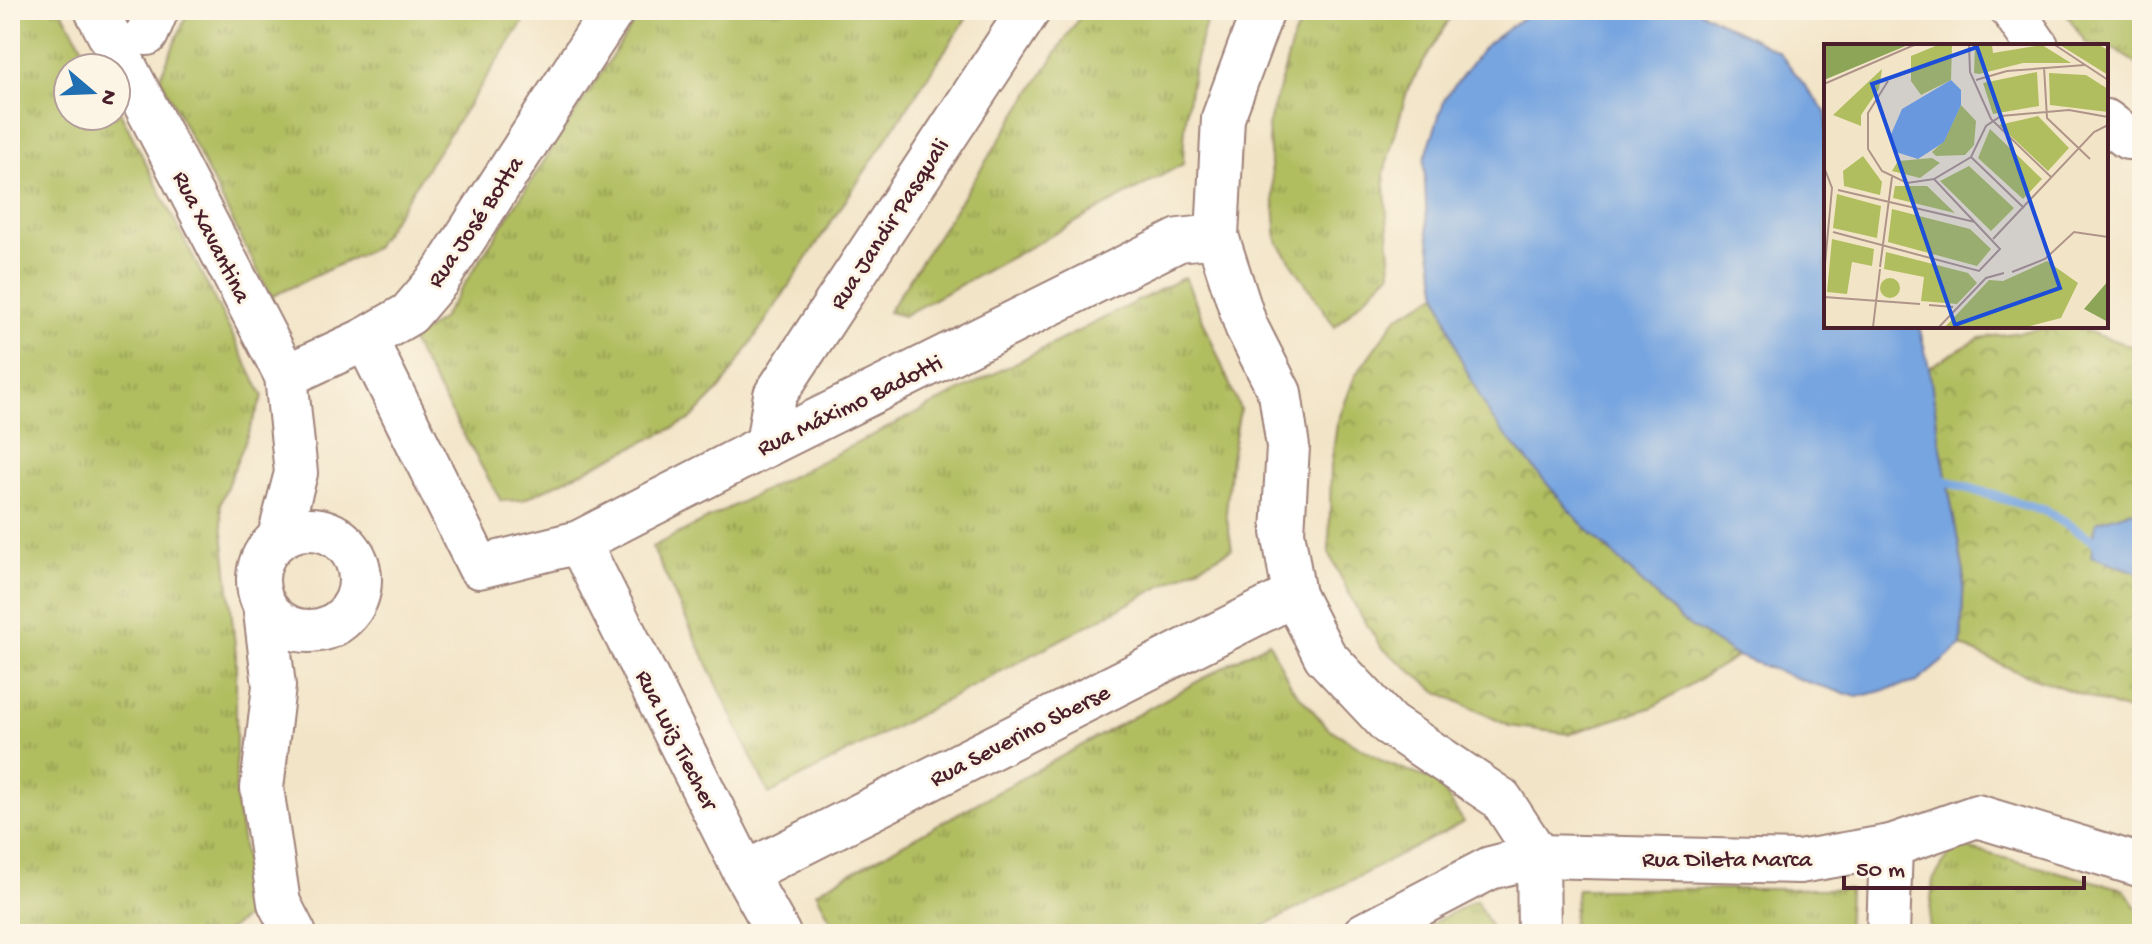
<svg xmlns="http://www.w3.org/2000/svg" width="2152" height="944" font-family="'Gochi Hand',sans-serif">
  <defs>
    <pattern id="grass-tufts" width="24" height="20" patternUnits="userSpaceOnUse" patternTransform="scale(2)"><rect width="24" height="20" fill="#b1be60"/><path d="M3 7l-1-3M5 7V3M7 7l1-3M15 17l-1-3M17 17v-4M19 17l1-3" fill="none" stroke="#929a4f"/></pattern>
    <pattern id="park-crowns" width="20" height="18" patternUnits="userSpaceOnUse" patternTransform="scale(2)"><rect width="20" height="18" fill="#b1be60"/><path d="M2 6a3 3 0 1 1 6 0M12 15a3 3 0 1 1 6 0" fill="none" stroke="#929a4f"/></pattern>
  </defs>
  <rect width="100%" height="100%" fill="#fcf5e5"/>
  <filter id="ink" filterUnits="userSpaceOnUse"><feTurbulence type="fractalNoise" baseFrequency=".0125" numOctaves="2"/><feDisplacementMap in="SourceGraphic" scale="16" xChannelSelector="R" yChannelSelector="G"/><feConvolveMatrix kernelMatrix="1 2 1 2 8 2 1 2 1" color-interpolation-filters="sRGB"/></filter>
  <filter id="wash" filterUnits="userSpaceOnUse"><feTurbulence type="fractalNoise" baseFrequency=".006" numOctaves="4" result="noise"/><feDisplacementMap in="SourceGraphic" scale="32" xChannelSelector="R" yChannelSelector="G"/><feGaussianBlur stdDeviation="1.8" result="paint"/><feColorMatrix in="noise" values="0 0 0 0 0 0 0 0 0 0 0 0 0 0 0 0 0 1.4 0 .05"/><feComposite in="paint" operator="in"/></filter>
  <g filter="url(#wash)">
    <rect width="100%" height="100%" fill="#f2e4c7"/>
    <!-- grass -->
    <g fill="url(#grass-tufts)" stroke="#7e6e46" stroke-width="2">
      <polygon points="10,10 61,10 95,68 68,68 68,116 116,116 116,104 263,396 220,504 236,655 236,798 253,912 223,934 10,934"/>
      <polygon points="189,10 531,10 374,248 271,297 160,77"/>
      <polygon points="642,10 972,10 721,388 690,420 523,500 501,501 411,341 441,320"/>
      <path d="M 1084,10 L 1210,10 C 1193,61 1184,110 1183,164 L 903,316 L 888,312 Z"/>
      <polygon points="1311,10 1455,10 1408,88 1384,173 1391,272 1335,327 1277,241 1268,126 1294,36"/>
      <polygon points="2064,10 2142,10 2142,68 2117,50 2086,43"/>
      <polygon points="1185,277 1240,409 1231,459 1226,513 1232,549 769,794 652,547"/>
      <polygon points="1269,642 1291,686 1328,728 1385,762 1437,782 1464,822 1248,934 838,934 816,892"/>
      <polygon points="1955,845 2124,889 2142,915 2142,934 1928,934 1933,880"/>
      <polygon points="1577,889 1849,889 1847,934 1571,934"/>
      <polygon points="1476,900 1491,928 1490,934 1412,934"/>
    </g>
    <!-- park -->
    <g fill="url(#park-crowns)" stroke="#7e6e46" stroke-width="2">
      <polygon points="1438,294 1460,358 1492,418 1579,521 1628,569 1681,620 1737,656 1653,707 1569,734 1509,726 1436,691 1381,647 1354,604 1329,553 1331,466 1337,424 1355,376 1397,317"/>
      <polygon points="2059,326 2072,326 2142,350 2142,716 2018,672 1961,646 1964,573 1939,437 1929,367 1980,338"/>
    </g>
    <!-- water -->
    <g fill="#77a5e0" stroke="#606286" stroke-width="2">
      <polygon points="1533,10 1698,10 1779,52 1826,113 1826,326 1919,326 1929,367 1939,437 1964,573 1961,646 1917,682 1857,697 1807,682 1737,656 1681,620 1628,569 1579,521 1491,418 1460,358 1438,294 1427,228 1424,161 1445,98 1485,46"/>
      <polygon points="2131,511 2142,515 2142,574 2091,556 2096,522"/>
    </g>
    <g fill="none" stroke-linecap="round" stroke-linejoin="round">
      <!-- stream -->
      <polyline stroke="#77a5e0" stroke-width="10" points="1937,479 2046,511 2102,546"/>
    </g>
  </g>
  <g filter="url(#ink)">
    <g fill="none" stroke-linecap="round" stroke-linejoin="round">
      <!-- minor casing -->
      <g stroke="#9e8279" stroke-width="46">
        <g id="minor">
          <polyline points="96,10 286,376 296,473 279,537"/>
          <polyline points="1263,10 1223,118 1217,236 1246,326 1280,393 1288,447 1283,532 1294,595 1325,656 1389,724 1501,799 1538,856 1539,934"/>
          <polyline points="2012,10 2037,46"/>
          <polyline points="147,34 157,10"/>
          <polyline points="2106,121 2128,138"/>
          <polyline points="366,339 479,567 579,542 767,445 1179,240 1217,236"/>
          <polyline points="286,376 366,339 409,314 438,280 613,10"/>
          <polyline points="767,445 775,395 1029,10"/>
          <circle cx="309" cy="580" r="51"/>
          <polyline points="579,542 745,873 779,934"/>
          <polyline points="264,604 274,686 262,788 279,903 295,934"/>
          <polyline points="745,873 1294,595"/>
          <polyline points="1364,934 1490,868 1538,856 1799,862 1891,846 1977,816 2142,866"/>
          <polyline points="1888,934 1891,846"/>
        </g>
      </g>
      <!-- minor -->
      <use href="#minor" stroke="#fff" stroke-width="42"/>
    </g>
  </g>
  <g text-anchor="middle" stroke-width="6" stroke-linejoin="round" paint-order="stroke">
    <!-- street labels -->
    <g font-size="24" fill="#4a1f2b" stroke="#fcf5e5">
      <text transform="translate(474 221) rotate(-56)" y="8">Rua José Botta</text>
      <text transform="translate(888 223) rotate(-57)" y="8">Rua Jandir Pasquali</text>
      <text transform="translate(213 236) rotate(63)" y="8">Rua Xavantina</text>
      <text transform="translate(849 404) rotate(-26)" y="8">Rua Máximo Badotti</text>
      <text transform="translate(1019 734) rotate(-27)" y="8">Rua Severino Sberse</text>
      <text transform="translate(678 739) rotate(63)" y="8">Rua Luiz Tiecher</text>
      <text x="1727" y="866">Rua Dileta Marca</text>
    </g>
  </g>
  <!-- overview -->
  <g transform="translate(1824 44)">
    <rect width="284" height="284" fill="#f2e4c7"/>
    <path d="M 151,1 L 168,1 L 169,9 L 218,1 L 247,19 L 199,19 L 155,30 L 150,29 ZM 236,1 L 275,1 L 284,6 L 284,31 ZM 58,25 L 55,45 L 37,71 L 37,82 L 9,71 ZM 213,28 L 215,62 L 169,70 L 159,39 ZM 225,29 L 262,31 L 284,45 L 284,68 L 226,61 ZM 214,72 L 245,104 L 224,127 L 175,81 ZM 166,85 L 218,135 L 199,155 L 154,114 ZM 39,112 L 58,138 L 56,151 L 20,142 L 19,127 ZM 108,114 L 116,119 L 96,134 L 68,127 L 74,117 ZM 145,122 L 190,164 L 167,187 L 116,137 ZM 71,142 L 103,142 L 131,169 L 69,154 ZM 13,150 L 57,162 L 53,194 L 9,184 ZM 68,165 L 146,185 L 167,205 L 153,222 L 64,198 ZM 8,195 L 50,205 L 48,222 L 28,218 L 23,250 L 3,248 ZM 62,208 L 144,229 L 153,239 L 133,260 L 97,257 L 100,233 L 60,225 ZM 223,217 L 254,239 L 237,274 L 202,283 L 121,283 L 165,236 L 179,237 ZM56 244a10 10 0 1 1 20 0a10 10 0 1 1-20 0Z" fill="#b1be60"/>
    <path d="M 0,1 L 84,1 L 0,36 ZM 284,237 L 284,278 L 260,265 Z" fill="#8ca556"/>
    <path d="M 114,1 L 128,1 L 127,36 L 97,51 L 87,37 L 87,12 ZM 137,61 L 152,77 L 150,101 L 141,111 L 112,112 L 108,108 L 120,97 Z" fill="#b1be60"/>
    <path d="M 127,36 L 137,46 L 137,61 L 120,98 L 94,115 L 72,108 L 65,95 L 78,65 Z" fill="#77a5e0"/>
    <path fill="none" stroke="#af9589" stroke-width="2" d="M 145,1 L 146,28 L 167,75 L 227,133M 231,1 L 284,36M 220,23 L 223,74 L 266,115M 152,36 L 183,27 L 261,21M 64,37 L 44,69 L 44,105 L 58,127 L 83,139 L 110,135 L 147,113 L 162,82 L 177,72 L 245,66 L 284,73M 0,40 L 90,1M 147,113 L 200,164M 0,123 L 8,144 L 0,231M 14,146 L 151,178M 9,188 L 155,227 L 176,205 L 110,135M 169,195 L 270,88 L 284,81M 56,223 L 68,133M 188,228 L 221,215 L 250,188 L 284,193M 0,253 L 96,260M 105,261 L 129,263M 49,283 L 56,225M 115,283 L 162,234 L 180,229"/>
    <path fill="#1d4ed8" fill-opacity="0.15" stroke="#1d4ed8" stroke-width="4" d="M 153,3 L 236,244 L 131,281 L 48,40 Z"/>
    <rect width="284" height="284" fill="none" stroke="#4a1f2b" stroke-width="4"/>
  </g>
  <!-- margin -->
  <rect width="2152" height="944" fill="none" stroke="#fcf5e5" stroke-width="40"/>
  <!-- north arrow -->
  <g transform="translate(92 92) rotate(109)"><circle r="38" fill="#fcf5e5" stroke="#b59f9b" stroke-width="2"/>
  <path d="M0-6L14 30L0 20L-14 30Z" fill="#1f6fb2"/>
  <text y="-12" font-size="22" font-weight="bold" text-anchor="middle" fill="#4a1f2b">N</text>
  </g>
  <!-- scale -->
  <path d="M1844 876v12h240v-12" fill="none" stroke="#4a1f2b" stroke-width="4"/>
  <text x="1856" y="876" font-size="24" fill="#4a1f2b" stroke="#fcf5e5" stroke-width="6" paint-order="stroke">50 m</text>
</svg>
